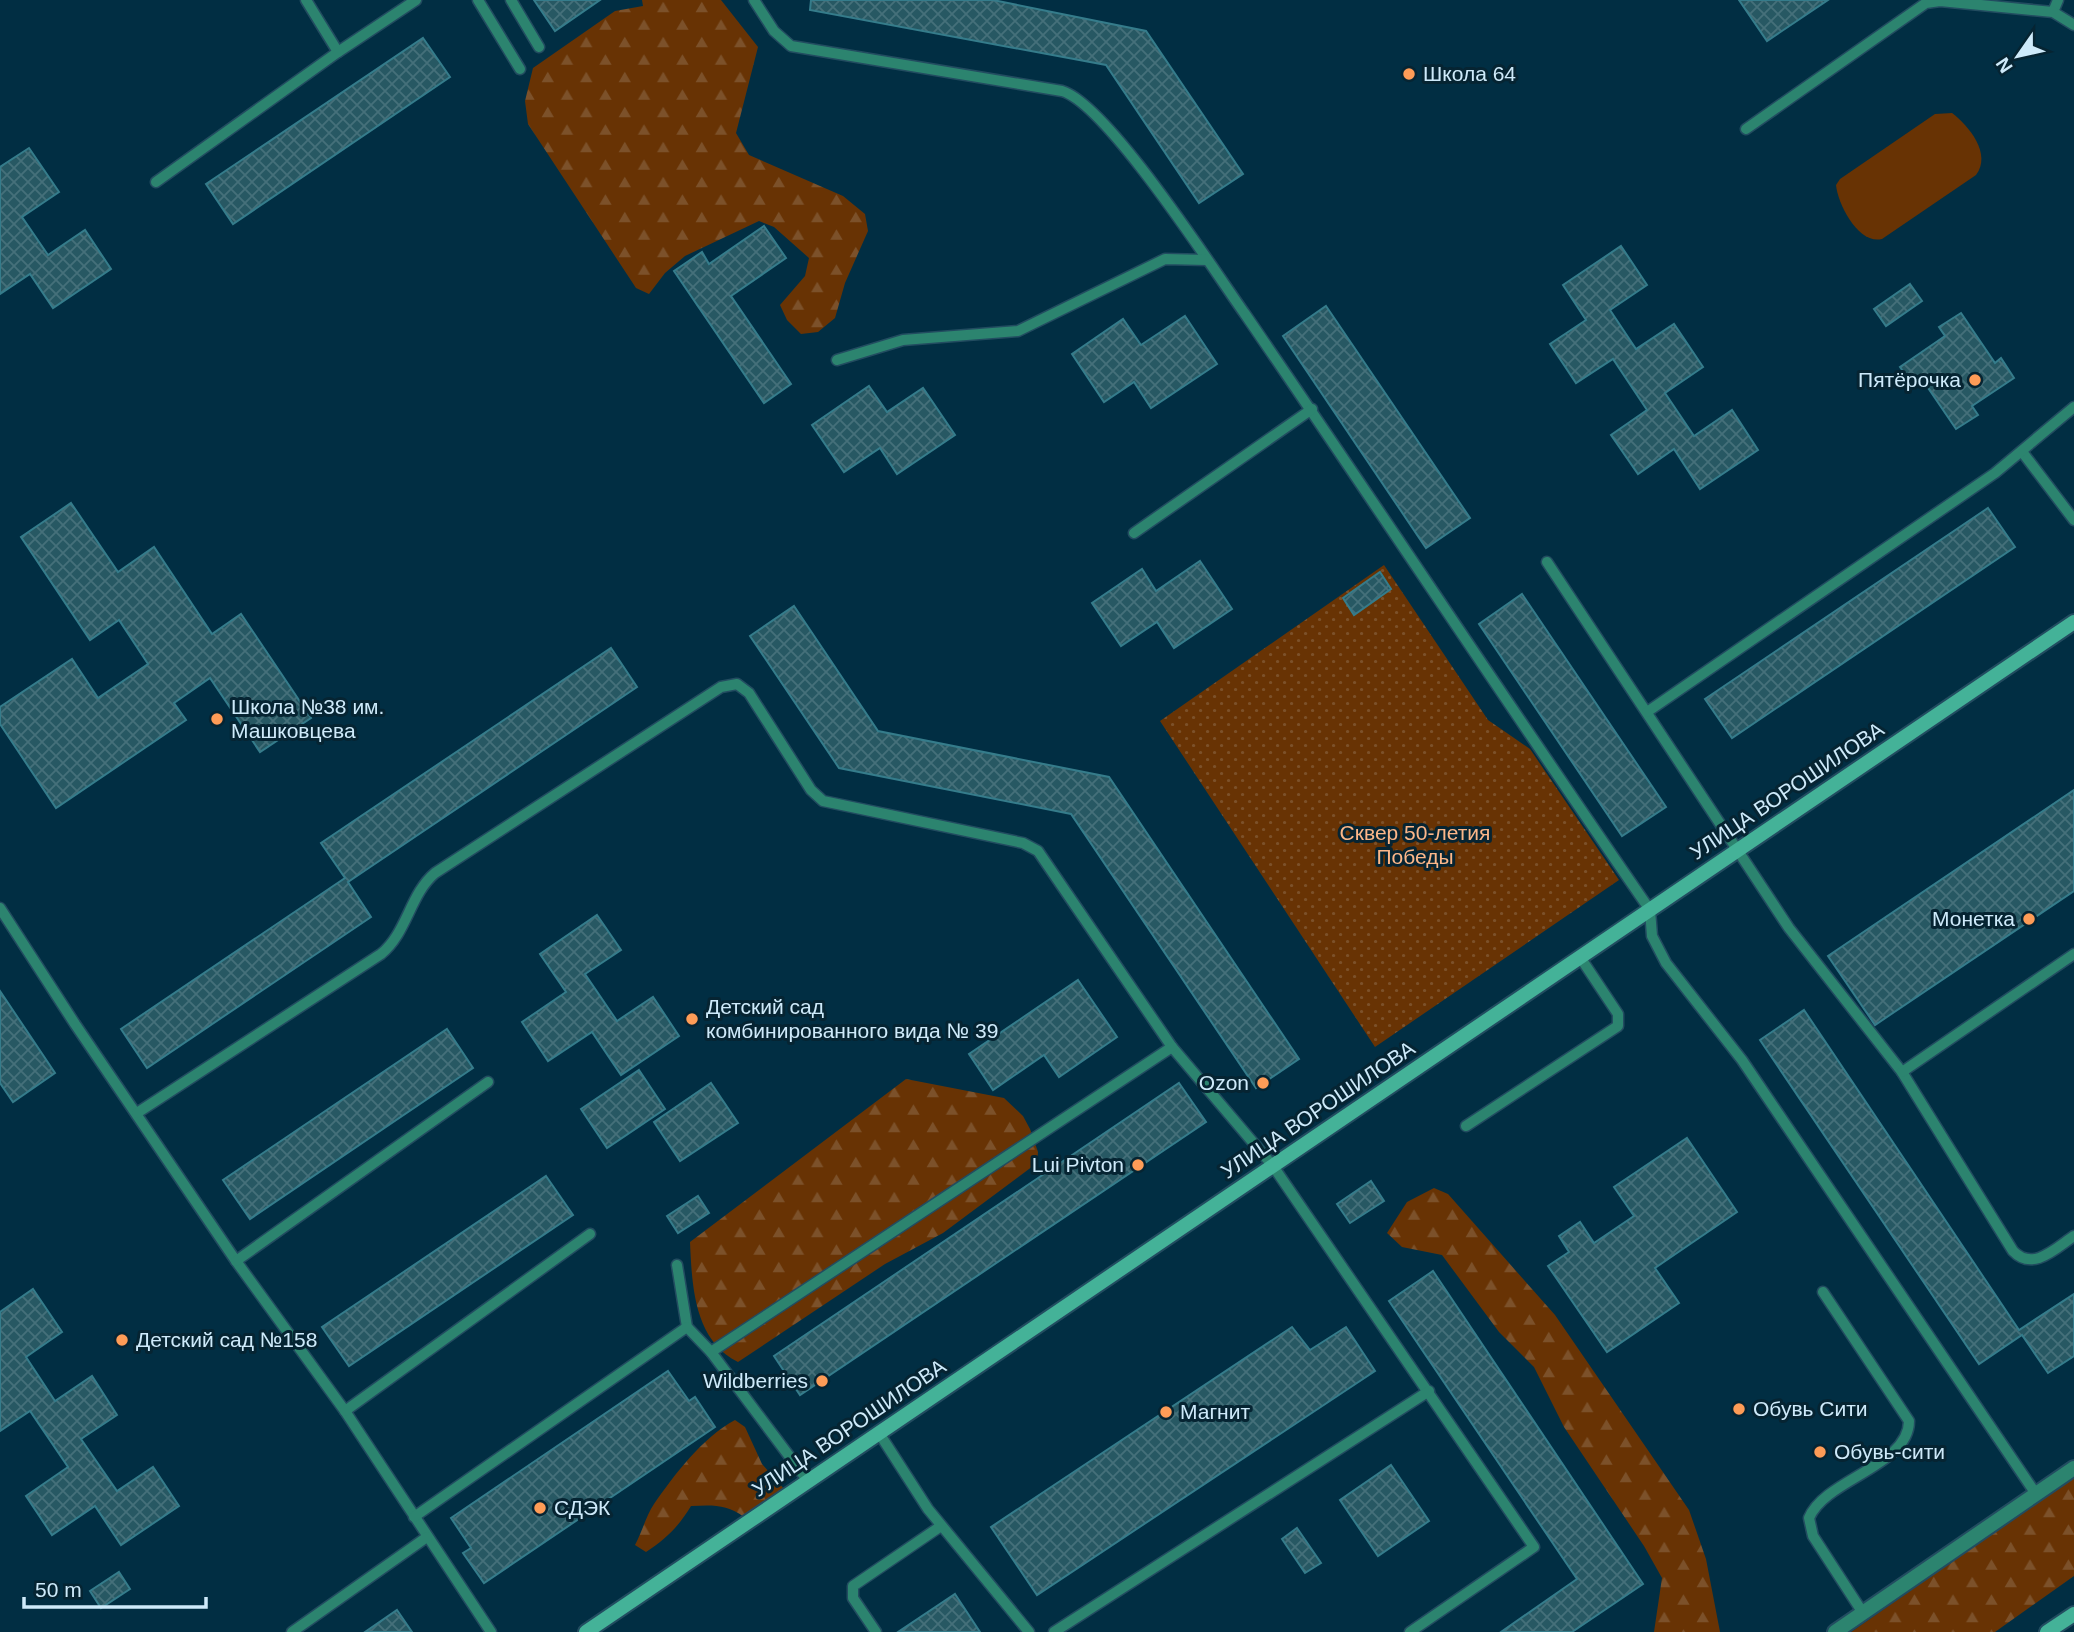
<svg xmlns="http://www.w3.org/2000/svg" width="2074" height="1632" font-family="Helvetica,sans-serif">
  <defs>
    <pattern id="forest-firs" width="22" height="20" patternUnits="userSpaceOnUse" patternTransform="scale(1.75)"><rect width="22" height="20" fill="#683304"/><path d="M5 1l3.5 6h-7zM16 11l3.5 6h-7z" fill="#7c512a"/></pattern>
    <pattern id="park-dots" width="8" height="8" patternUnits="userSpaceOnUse" patternTransform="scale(1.75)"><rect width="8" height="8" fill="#683304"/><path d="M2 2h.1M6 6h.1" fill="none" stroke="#7c512a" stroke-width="1.8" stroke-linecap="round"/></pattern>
    <pattern id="building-cross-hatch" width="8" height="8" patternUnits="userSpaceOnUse" patternTransform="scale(1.75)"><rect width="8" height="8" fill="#275863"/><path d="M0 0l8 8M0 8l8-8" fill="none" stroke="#45707a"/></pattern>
  </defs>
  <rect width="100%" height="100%" fill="#012e43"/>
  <!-- forest -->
  <g fill="url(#forest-firs)">
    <polygon points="642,0 721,0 758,47 736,133 749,155 843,196 865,214 868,231 845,283 835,318 818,332 801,334 787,320 780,305 805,276 809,258 774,227 759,221 685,256 665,273 649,294 636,288 528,124 525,101 533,68 615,11 643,6"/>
    <path d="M 906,1079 L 1004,1098 L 1023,1116 L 1030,1129 L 1038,1152 L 1037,1163 L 943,1233 L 885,1264 L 738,1362 C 694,1340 692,1286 690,1242 Z"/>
    <polygon points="1434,1188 1448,1194 1555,1315 1689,1510 1706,1559 1720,1632 1654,1632 1662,1578 1644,1546 1564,1427 1534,1367 1499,1332 1442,1255 1402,1247 1387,1233 1407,1202"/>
    <path d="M 735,1420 L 745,1427 L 762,1464 L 785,1490 L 744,1517 C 727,1504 712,1505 691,1506 C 679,1526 666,1539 646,1552 L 635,1545 C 642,1532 646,1516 654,1504 C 675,1474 702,1438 735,1420 Z"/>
    <polygon points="2074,1477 2074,1576 1995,1632 1851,1632"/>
  </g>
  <!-- park -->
  <polygon fill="url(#park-dots)" points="1384,565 1488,720 1530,749 1619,880 1375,1047 1160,721"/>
  <!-- pitch -->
  <path fill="#683304" d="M 1952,113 C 1969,126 1992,154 1976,175 L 1882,239 C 1859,245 1838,205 1836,185 L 1840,179 L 1935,114 Z"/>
  <!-- building -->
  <g fill="url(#building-cross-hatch)" stroke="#357c8b" stroke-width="2">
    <polygon points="534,0 600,0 555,31"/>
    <polygon points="811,0 993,0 1146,31 1243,174 1199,203 1106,65 810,10"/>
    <polygon points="1739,0 1828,0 1767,41"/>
    <polygon points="423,38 450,77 233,224 206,184"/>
    <polygon points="29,148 59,192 22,217 48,255 85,230 111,269 53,308 30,274 0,294 0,167"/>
    <polygon points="764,226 786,258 731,296 791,384 764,403 674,271 702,252 709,264"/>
    <polygon points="1621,246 1647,285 1610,310 1636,349 1674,324 1703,367 1665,393 1694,436 1732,410 1758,450 1700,489 1674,449 1638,474 1611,435 1647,410 1613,359 1576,383 1550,344 1586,320 1563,285"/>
    <polygon points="1910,284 1922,301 1886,326 1874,309"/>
    <polygon points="1326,306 1470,518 1426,548 1283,336"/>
    <polygon points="1961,313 1995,363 2001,358 2014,378 1972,406 1978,415 1956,429 1924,382 1915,388 1900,367 1945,336 1939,327"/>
    <polygon points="1185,316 1217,364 1151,408 1134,382 1104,402 1072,354 1123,319 1141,345"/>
    <polygon points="869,386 887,412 923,388 955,435 897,474 880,448 844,472 812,425"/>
    <polygon points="71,503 118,572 154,547 212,634 241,614 311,718 260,752 210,678 174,703 186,720 56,808 0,724 0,707 72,659 98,698 148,664 119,620 90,640 21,537"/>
    <polygon points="1988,508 2015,547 1732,738 1705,699"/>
    <polygon points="1200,561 1232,609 1174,648 1157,622 1121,646 1092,603 1142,569 1156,591"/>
    <polygon points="1380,572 1391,589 1354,615 1343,598"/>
    <polygon points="1522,594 1666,807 1622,836 1479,624"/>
    <polygon points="794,606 878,731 1109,777 1299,1059 1256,1088 1071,814 839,768 750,636"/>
    <polygon points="611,648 637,687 348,882 371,917 147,1068 121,1029 345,878 321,843"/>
    <polygon points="2074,790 2074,891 1875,1025 1828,956"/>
    <polygon points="597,915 621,950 585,974 617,1021 653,997 679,1036 621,1075 592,1032 548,1061 522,1022 566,992 540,954"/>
    <polygon points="1078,980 1117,1037 1059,1077 1044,1055 993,1090 969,1054"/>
    <polygon points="0,991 55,1073 13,1102 0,1083"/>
    <polygon points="1804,1010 2019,1330 2074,1294 2074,1356 2048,1373 2022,1335 1979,1364 1760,1040"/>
    <polygon points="447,1029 473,1068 250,1219 223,1180"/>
    <polygon points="639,1070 665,1109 607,1148 581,1109"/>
    <polygon points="711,1083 738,1123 680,1161 654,1122"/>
    <polygon points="1179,1083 1206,1122 800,1395 774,1356"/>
    <polygon points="1687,1138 1737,1212 1655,1268 1679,1303 1607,1352 1548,1266 1569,1252 1559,1236 1580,1222 1594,1243 1634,1216 1614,1187"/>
    <polygon points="546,1176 573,1215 349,1366 322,1327"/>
    <polygon points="1371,1181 1384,1201 1350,1223 1337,1204"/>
    <polygon points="698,1196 709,1213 678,1233 667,1216"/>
    <polygon points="1433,1271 1643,1584 1572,1632 1501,1632 1577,1579 1389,1301"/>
    <polygon points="33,1289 62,1332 26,1357 55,1401 92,1376 117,1415 81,1439 117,1491 153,1467 179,1506 121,1545 95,1506 52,1535 26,1496 68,1467 30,1411 0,1431 0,1312"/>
    <polygon points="1292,1327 1310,1350 1346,1327 1375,1371 1037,1595 991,1527"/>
    <polygon points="668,1371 689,1401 695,1397 715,1427 484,1583 463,1553 471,1548 451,1518"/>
    <polygon points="1391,1465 1429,1521 1378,1556 1340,1500"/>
    <polygon points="1297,1528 1321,1563 1305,1573 1282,1539"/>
    <polygon points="119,1572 130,1589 101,1608 90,1591"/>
    <polygon points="955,1594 980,1632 898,1632"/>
    <polygon points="397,1610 412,1632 365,1632"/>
  </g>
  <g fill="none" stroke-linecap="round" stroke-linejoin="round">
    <!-- service casing -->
    <g stroke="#224c60" stroke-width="13">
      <g id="service">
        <polyline points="478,0 520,69"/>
        <polyline points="511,0 539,47"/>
        <path d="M 754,0 L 774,31 L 791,46 L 1062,91 C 1107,104 1213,269 1245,314 C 1381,512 1513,712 1650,910 L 1652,936 L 1666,963 L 1742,1060 L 2036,1494"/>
        <polyline points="2053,12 2058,0"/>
        <polyline points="338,52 416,0"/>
        <polyline points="1746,129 1926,3 1940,1 2053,12 2074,25"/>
        <polyline points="156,182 338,52 306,0"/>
        <polyline points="837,360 903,340 1018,331 1165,259 1207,260"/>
        <polyline points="2023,453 2074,520"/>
        <polyline points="1134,533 1312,409"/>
        <path d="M 1547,562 L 1789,928 L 1902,1072 L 2013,1251 C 2033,1272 2056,1248 2074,1236"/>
        <polyline points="1647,712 1995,473 2074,407"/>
        <polyline points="0,908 75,1024 236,1261 345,1411 491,1632"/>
        <polyline points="1902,1072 2074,954"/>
        <path d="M 137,1113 L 381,954 C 407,933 410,894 435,873 L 721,687 L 737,684 L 749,693 L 811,790 L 823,801 L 1023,843 L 1038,851 L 1172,1047 L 1273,1166 L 1534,1547 L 1410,1632"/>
        <polyline points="1466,1126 1618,1026 1618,1014 1580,957"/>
        <polyline points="236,1261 488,1082"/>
        <polyline points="677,1265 687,1327 711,1352"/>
        <path d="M 1823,1292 L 1909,1421 C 1909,1466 1825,1479 1809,1518 L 1813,1536 L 1863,1613"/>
        <polyline points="345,1411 590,1234"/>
        <polyline points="879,1433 928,1509 1029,1632"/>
        <polyline points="808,1481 711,1352 1172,1047"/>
        <polyline points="414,1517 687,1327"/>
        <polyline points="292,1632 427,1537"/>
        <polyline points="876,1632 853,1598 853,1586 941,1526"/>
        <polyline points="1054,1632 1429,1391"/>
      </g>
    </g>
    <!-- minor casing -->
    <g stroke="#224c60" stroke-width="18">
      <polyline id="minor" points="1835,1632 2074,1468"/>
    </g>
    <!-- secondary casing -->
    <g stroke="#224c60" stroke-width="18">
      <g id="secondary">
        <polyline points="586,1632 2074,622"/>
        <polyline points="2047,1632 2074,1614"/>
      </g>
    </g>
    <!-- service -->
    <use href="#service" stroke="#2c846f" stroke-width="10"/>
    <!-- minor -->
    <use href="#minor" stroke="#2c846f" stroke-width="14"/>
    <!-- secondary -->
    <use href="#secondary" stroke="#44b298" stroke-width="14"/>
  </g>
  <!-- markers -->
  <g fill="#fe9c57" stroke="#062432" stroke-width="2.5">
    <circle cx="1409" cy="74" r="7"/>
    <circle cx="1975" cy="380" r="7"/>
    <circle cx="217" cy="719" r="7"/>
    <circle cx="2029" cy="919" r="7"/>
    <circle cx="692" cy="1019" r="7"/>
    <circle cx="1263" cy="1083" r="7"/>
    <circle cx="1138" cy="1165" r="7"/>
    <circle cx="122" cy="1340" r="7"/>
    <circle cx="822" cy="1381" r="7"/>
    <circle cx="1739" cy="1409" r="7"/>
    <circle cx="1166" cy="1412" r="7"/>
    <circle cx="1820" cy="1452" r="7"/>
    <circle cx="540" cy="1508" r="7"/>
  </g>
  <g text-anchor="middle" stroke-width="6" stroke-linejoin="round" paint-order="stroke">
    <!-- poi labels -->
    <g font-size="21" fill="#ceeafa" stroke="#062432" text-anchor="start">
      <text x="1423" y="81">Школа 64</text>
      <text x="1961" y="387" text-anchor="end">Пятёрочка</text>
      <text x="231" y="714">Школа №38 им.<tspan x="231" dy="24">Машковцева</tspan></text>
      <text x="2015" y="926" text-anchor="end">Монетка</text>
      <text x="706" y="1014">Детский сад<tspan x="706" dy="24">комбинированного вида № 39</tspan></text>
      <text x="1249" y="1090" text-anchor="end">Ozon</text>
      <text x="1124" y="1172" text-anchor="end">Lui Pivton</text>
      <text x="136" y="1347">Детский сад №158</text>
      <text x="808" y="1388" text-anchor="end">Wildberries</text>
      <text x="1753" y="1416">Обувь Сити</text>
      <text x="1180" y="1419">Магнит</text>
      <text x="1834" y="1459">Обувь-сити</text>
      <text x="554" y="1515">СДЭК</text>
    </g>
    <!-- street labels -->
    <g font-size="21" fill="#ceeafa" stroke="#062432">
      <text transform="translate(1787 791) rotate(-34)" y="7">УЛИЦА ВОРОШИЛОВА</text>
      <text transform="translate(1318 1110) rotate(-34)" y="7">УЛИЦА ВОРОШИЛОВА</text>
      <text transform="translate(849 1428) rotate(-34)" y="7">УЛИЦА ВОРОШИЛОВА</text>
    </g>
    <!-- park labels -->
    <g font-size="21" fill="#fcb789" stroke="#062432">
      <text x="1415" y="840">Сквер 50-летия<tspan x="1415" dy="24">Победы</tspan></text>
    </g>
  </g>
  <!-- north arrow -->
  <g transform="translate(2018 56) rotate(236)" stroke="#062432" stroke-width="5" paint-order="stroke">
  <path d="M0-5L12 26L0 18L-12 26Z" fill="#ceeafa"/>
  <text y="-10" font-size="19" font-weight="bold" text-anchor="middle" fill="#ceeafa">N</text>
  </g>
  <!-- scale -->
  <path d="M24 1597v10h182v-10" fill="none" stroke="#ceeafa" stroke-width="3.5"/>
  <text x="35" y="1597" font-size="21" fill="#ceeafa" stroke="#062432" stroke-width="5" paint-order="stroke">50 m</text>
</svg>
